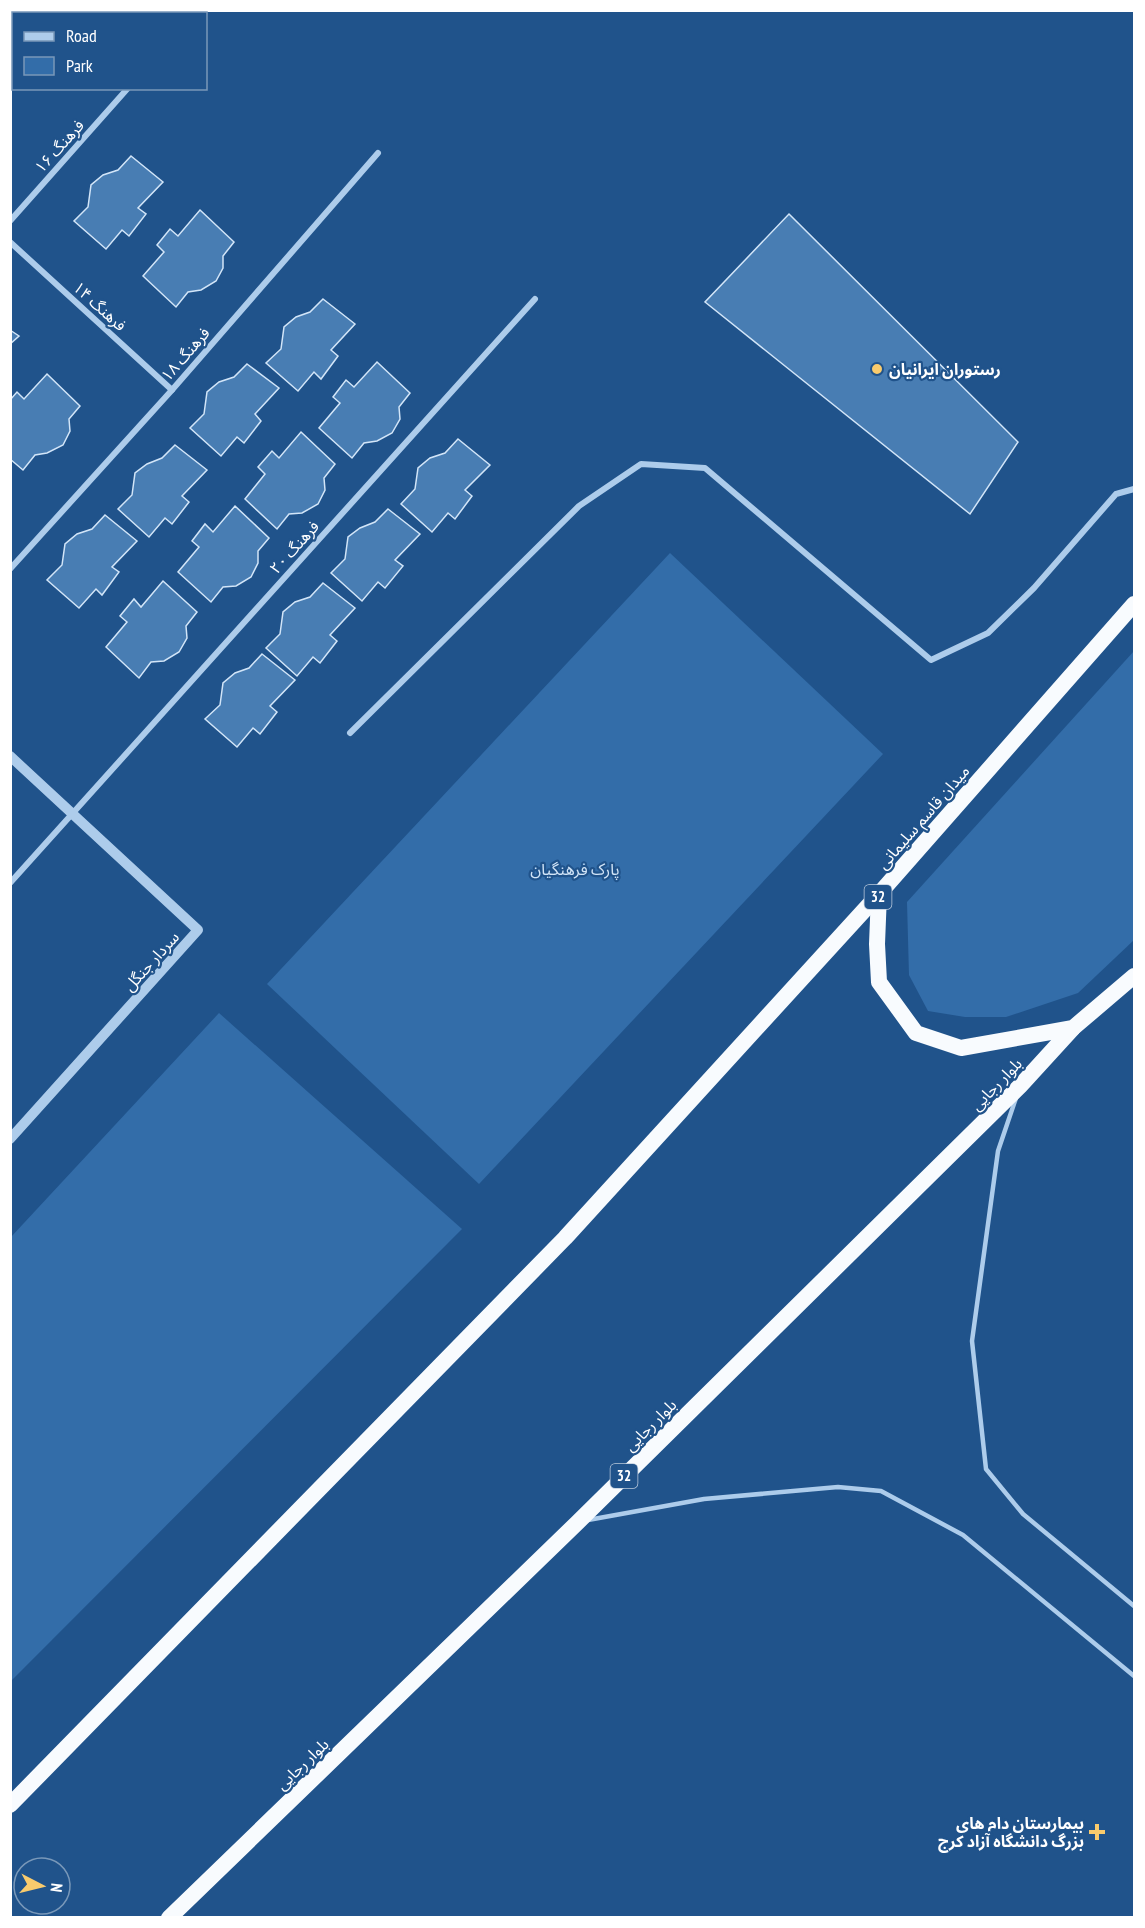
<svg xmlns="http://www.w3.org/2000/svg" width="1145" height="1928" font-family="'PT Sans Narrow','Noto Sans Arabic',sans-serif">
  <rect width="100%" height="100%" fill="#20538b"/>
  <!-- green -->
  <g fill="#336da9">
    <polygon points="670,553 883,754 479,1184 267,984"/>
    <polygon points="1134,651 1134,940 1078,993 1006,1017 965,1017 928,1011 909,975 907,902"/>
    <polygon points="219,1013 462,1229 11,1681 11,1237"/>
  </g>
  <!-- building -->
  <g fill="#487db3" stroke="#d2e5f8" stroke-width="1.5">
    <polygon points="131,156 163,182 138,208 146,214 129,236 122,230 106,249 74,221 88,207 91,185 103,175 118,170"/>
    <polygon points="200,210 234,242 223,256 223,268 216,281 201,290 188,292 176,307 143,276 164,252 157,245 170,229 178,236"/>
    <polygon points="789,214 1018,442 970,514 705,302"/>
    <polygon points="323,299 355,324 331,350 338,356 321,379 314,372 298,391 266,363 281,349 284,327 296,317 310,312"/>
    <polygon points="10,330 19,336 10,344"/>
    <polygon points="377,362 410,393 399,407 400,419 392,433 377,441 364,443 352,458 319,428 340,403 333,397 346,380 354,387"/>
    <polygon points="247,364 279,388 255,414 261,421 244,443 237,437 221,456 190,428 204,414 207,392 219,382 234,377"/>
    <polygon points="47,374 80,406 69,419 70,431 63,445 47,453 35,455 23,470 10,459 10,400 17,392 24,399"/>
    <polygon points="301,432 335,464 324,478 325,490 318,504 302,513 289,514 277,529 245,499 265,474 258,467 272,451 279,458"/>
    <polygon points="458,439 490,465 465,490 472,496 455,519 448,513 432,532 401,504 415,489 418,468 430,458 445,453"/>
    <polygon points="175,445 207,470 182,496 189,502 172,524 165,518 149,537 118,509 132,495 135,473 147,464 162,458"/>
    <polygon points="235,506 269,538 258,551 258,563 251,577 236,586 223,587 211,602 178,572 199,547 192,541 205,524 213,532"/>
    <polygon points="388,509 420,534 395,560 403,566 385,588 378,582 362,601 331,573 345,559 348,537 360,528 375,522"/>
    <polygon points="105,515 137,541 112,567 119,572 102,595 96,589 79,608 47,580 62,565 65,544 77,534 92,529"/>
    <polygon points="163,581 197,612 186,626 187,638 179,652 164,661 151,662 139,678 106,647 127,622 120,616 134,599 141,607"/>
    <polygon points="323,583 355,608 330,635 337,641 320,663 313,657 297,676 266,648 280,634 283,612 295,602 310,597"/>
    <polygon points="262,654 295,680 270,706 277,712 260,734 253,728 237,747 205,719 220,705 223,683 235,673 249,668"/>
  </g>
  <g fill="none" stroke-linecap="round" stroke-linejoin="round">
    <!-- service -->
    <g stroke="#adcceb" stroke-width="4.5">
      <polyline points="1016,1098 998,1151 972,1341 986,1469 1023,1514 1134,1606"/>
      <polyline points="588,1520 704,1499 838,1487 881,1491 963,1535 1134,1676"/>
    </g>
    <!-- minor -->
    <g stroke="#adcceb" stroke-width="6">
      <polyline points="195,14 198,10"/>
      <polyline points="10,221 128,88"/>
      <polyline points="10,242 172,390"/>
      <polyline points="10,569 172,390 378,153"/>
      <polyline points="350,733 579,506 641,464 705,468 931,660 988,633 1034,588 1116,494 1134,489"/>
      <polyline points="10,883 535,299"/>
    </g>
    <!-- tertiary -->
    <polyline stroke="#adcceb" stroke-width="10" points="10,756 198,930 10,1139"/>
    <!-- trunk -->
    <g stroke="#f8fbfe" stroke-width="16">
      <polyline points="1134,604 879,894 877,944 879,982 916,1033 961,1048 1073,1028 1134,976"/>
      <polyline points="10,1805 565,1238 879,894"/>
      <polyline points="169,1918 577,1523 1020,1086 1073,1028"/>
    </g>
  </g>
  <!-- markers -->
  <g fill="#f9cb6d" stroke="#20538b" stroke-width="2">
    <circle cx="877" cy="369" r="6"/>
    <path d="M1094 1823h6v6h6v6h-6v6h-6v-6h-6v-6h6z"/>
  </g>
  <g text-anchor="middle" stroke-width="4.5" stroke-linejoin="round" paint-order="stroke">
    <!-- shield labels -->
    <g fill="#20538b" stroke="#bccbdc" stroke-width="1.5">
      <rect x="864.5" y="885" width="27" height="24" rx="4.5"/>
      <rect x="610.5" y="1464" width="27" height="24" rx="4.5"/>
    </g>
    <g font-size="15" font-weight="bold" fill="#fff">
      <text x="878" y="902">32</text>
      <text x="624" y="1481">32</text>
    </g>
    <!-- street labels -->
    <g font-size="16" fill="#fff" stroke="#20538b">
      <text transform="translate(59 146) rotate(-48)" y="6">فرهنگ ۱۶</text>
      <text transform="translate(100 306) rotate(42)" y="6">فرهنگ ۱۴</text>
      <text transform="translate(185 354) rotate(-49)" y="6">فرهنگ ۱۸</text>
      <text transform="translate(294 547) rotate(-48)" y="6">فرهنگ ۲۰</text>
      <text transform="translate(923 817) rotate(-49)" y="6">میدان قاسم سلیمانی</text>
      <text transform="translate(151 961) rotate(-48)" y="6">سردار جنگل</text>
      <text transform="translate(996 1084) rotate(-46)" y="6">بلوار رجایی</text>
      <text transform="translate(650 1425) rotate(-45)" y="6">بلوار رجایی</text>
      <text transform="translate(302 1764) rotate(-44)" y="6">بلوار رجایی</text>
    </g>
    <!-- poi labels -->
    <g font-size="16" font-weight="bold" fill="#fff" stroke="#20538b" text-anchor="start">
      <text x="889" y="375">رستوران ایرانیان</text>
      <text x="1084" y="1829" text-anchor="end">بیمارستان دام های<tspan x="1084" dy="18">بزرگ دانشگاه آزاد کرج</tspan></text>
    </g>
    <!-- park labels -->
    <g font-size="16" fill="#d2e5f8" stroke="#20538b">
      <text x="575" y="875">پارک فرهنگیان</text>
    </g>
  </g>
  <!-- border -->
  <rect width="1145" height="1928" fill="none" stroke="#ffffff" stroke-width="24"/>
  <!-- legend -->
  <rect x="12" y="12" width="195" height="78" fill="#20538b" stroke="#7998b9" stroke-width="1.5"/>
  <rect x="24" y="32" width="30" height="9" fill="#adcceb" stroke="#7998b9" stroke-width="1.5"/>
  <text x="66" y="42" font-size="18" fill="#ffffff">Road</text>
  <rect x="24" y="57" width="30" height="18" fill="#336da9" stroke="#7998b9" stroke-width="1.5"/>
  <text x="66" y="72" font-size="18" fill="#ffffff">Park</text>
  <!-- north arrow -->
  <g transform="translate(42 1886) rotate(97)"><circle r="28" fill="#20538b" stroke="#7998b9" stroke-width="1.5"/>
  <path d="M0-4.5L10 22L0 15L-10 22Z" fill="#f9cb6d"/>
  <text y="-9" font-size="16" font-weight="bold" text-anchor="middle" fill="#ffffff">N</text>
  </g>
</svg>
